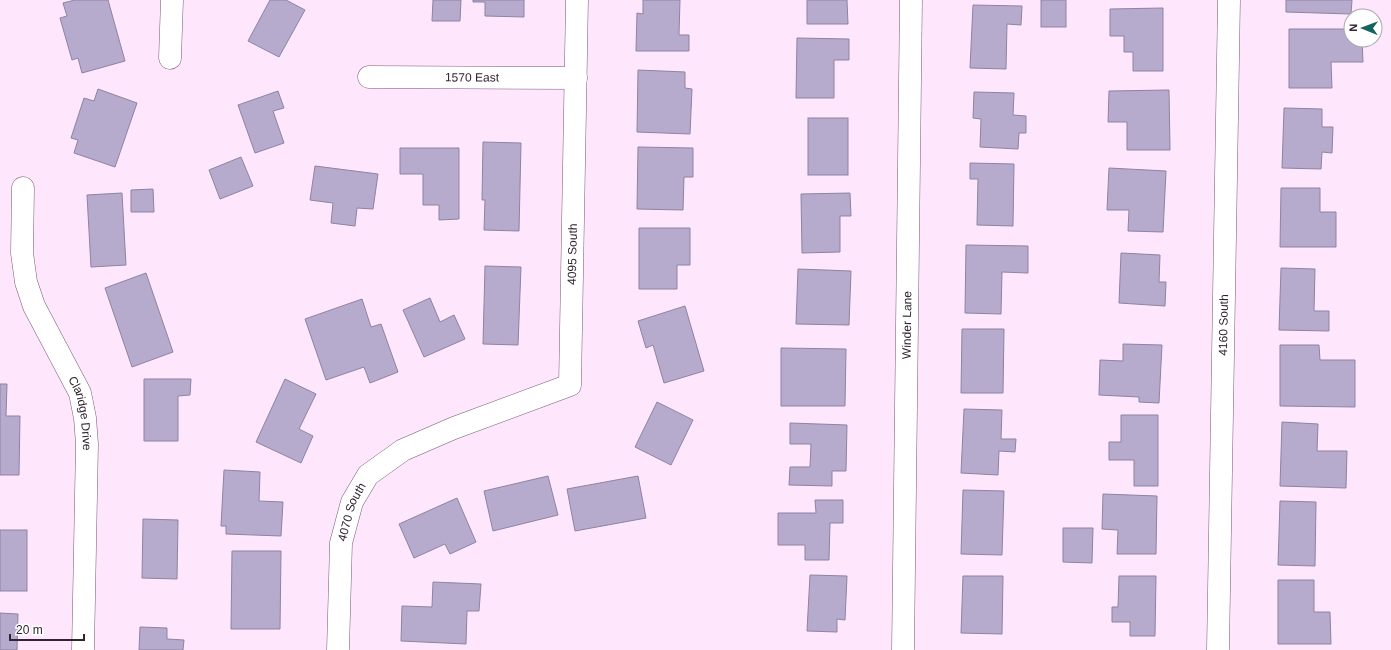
<svg xmlns="http://www.w3.org/2000/svg" width="1391" height="650" font-family="Helvetica,sans-serif">
  <rect width="100%" height="100%" fill="#fee6fd"/>
  <!-- building -->
  <g fill="#b6abcd" stroke="#8d83a3">
    <polygon points="75,0 108,0 125,61 82,73 78,58 72,60 60,18 67,16 63,3"/>
    <polygon points="270,0 286,0 305,10 279,57 248,41"/>
    <polygon points="433,0 461,0 460,21 432,21"/>
    <polygon points="473,0 524,0 524,17 485,16 485,2 473,2"/>
    <polygon points="643,0 680,0 679,35 689,35 689,51 636,51 637,13 643,14"/>
    <polygon points="807,0 847,0 848,24 807,24"/>
    <rect x="1041" y="0" width="25" height="27"/>
    <polygon points="1286,0 1352,0 1351,14 1286,12"/>
    <polygon points="973,5 1022,6 1021,25 1007,24 1006,69 970,68"/>
    <polygon points="1163,8 1163,71 1133,71 1133,52 1124,52 1124,36 1110,36 1110,9"/>
    <polygon points="1289,29 1351,29 1351,40 1362,40 1363,62 1331,62 1332,88 1289,88"/>
    <polygon points="797,38 849,39 849,60 834,60 834,98 796,98"/>
    <polygon points="638,70 685,72 685,88 692,89 690,134 637,132"/>
    <polygon points="98,89 137,103 115,167 74,153 78,140 71,138 84,98 94,101"/>
    <polygon points="1169,90 1170,150 1127,150 1127,122 1108,122 1109,91"/>
    <polygon points="278,91 284,108 273,111 284,143 255,153 238,105"/>
    <polygon points="974,92 1014,93 1013,115 1026,116 1026,133 1019,133 1018,149 980,147 981,119 973,118"/>
    <polygon points="1284,108 1322,109 1322,127 1333,127 1332,153 1322,152 1321,169 1282,168"/>
    <rect x="808" y="118" width="40" height="57"/>
    <polygon points="483,142 521,143 519,231 484,230 485,200 482,200"/>
    <polygon points="638,147 693,148 693,177 684,177 683,210 637,209"/>
    <polygon points="400,148 459,148 459,219 439,220 439,205 423,205 423,174 400,174"/>
    <polygon points="241,157 253,186 220,199 209,170"/>
    <polygon points="970,163 1014,164 1013,226 977,225 978,179 970,179"/>
    <polygon points="315,166 378,174 373,209 357,208 355,226 331,223 333,203 310,200"/>
    <polygon points="1109,168 1166,171 1163,232 1128,231 1129,210 1107,210"/>
    <polygon points="1281,188 1320,188 1320,212 1336,212 1336,247 1280,247"/>
    <polygon points="153,189 154,212 131,212 131,190"/>
    <polygon points="122,193 126,265 91,267 87,195"/>
    <polygon points="850,193 851,216 840,216 840,252 802,253 801,194"/>
    <polygon points="639,228 690,228 690,265 677,265 677,289 639,289"/>
    <polygon points="966,245 1028,246 1028,273 1002,272 1001,314 965,313"/>
    <polygon points="1121,253 1160,255 1159,282 1166,282 1165,306 1119,303"/>
    <polygon points="485,266 521,267 518,345 483,344"/>
    <polygon points="1281,268 1315,269 1314,311 1329,311 1329,331 1279,330"/>
    <polygon points="798,269 851,271 849,325 796,324"/>
    <polygon points="146,273 173,352 132,367 105,288"/>
    <polygon points="430,298 440,322 454,315 465,339 424,357 403,310"/>
    <polygon points="362,299 371,327 381,324 398,372 370,383 364,367 326,380 305,319"/>
    <polygon points="685,306 704,371 664,383 653,345 646,348 638,321"/>
    <polygon points="962,329 1004,329 1003,393 961,393"/>
    <polygon points="1123,344 1162,345 1159,403 1139,402 1139,397 1099,395 1100,360 1123,361"/>
    <polygon points="1280,345 1319,345 1320,360 1355,360 1355,407 1280,406"/>
    <polygon points="781,348 846,349 845,406 781,406"/>
    <polygon points="144,379 191,379 190,395 178,396 178,441 144,441"/>
    <polygon points="285,379 316,394 299,429 313,436 301,463 256,442"/>
    <polygon points="0,384 7,384 6,416 20,416 19,475 0,475"/>
    <polygon points="657,402 693,420 671,465 635,447"/>
    <polygon points="964,409 1002,410 1001,439 1016,439 1015,452 999,451 998,475 961,473"/>
    <polygon points="1121,415 1158,415 1158,486 1134,486 1134,460 1109,460 1109,442 1121,442"/>
    <polygon points="1282,422 1318,424 1317,451 1347,451 1346,488 1280,486"/>
    <polygon points="790,423 847,425 846,471 832,471 832,486 789,485 790,467 810,467 811,444 790,444"/>
    <polygon points="224,470 260,472 259,501 283,502 281,536 226,534 226,526 221,526"/>
    <polygon points="548,476 558,515 493,531 484,491"/>
    <polygon points="638,476 646,518 575,531 567,489"/>
    <polygon points="963,490 1004,491 1002,555 961,554"/>
    <polygon points="1103,494 1157,496 1156,554 1117,554 1118,530 1102,529"/>
    <polygon points="457,498 476,542 450,554 445,544 414,558 399,524"/>
    <polygon points="815,500 843,500 843,523 830,523 829,560 805,560 805,545 778,545 778,513 816,513"/>
    <polygon points="1280,501 1316,502 1315,566 1278,565"/>
    <polygon points="143,519 178,520 177,579 142,578"/>
    <polygon points="1063,528 1093,528 1092,563 1063,562"/>
    <rect x="0" y="530" width="27" height="61"/>
    <polygon points="232,551 281,551 280,629 231,629"/>
    <polygon points="810,575 847,576 845,620 837,619 837,632 807,631"/>
    <polygon points="963,576 1003,576 1002,634 961,633"/>
    <polygon points="1119,576 1156,576 1155,636 1130,636 1130,622 1112,622 1112,607 1118,607"/>
    <polygon points="1278,580 1314,580 1314,612 1330,612 1331,644 1278,644"/>
    <polygon points="433,582 481,584 479,611 467,611 466,644 401,641 402,606 432,607"/>
    <polygon points="0,613 18,614 17,650 0,650"/>
    <polygon points="140,627 167,628 167,639 184,640 183,650 139,650"/>
  </g>
  <g fill="none" stroke-linecap="round" stroke-linejoin="round">
    <!-- minor casing -->
    <g stroke="#745b73" stroke-width="23">
      <g id="minor">
        <polyline points="170,58 172,0"/>
        <path id="s1" d="M 369,77 L 576,78"/>
        <path id="s2" d="M 23,188 L 22,253 L 26,282 L 34,306 L 80,393 L 85,418 L 87,444 L 83,650"/>
        <path id="s3" d="M 338,650 L 341,543 L 352,502 L 368,475 L 403,450 L 454,428 L 570,385 L 577,0"/>
        <path id="s4" d="M 903,650 L 911,0"/>
        <path id="s5" d="M 1218,650 L 1229,0"/>
      </g>
    </g>
    <!-- minor -->
    <use href="#minor" stroke="#fff" stroke-width="22"/>
  </g>
  <g text-anchor="middle" stroke-width="4" stroke-linejoin="round" paint-order="stroke">
    <!-- street labels -->
    <g font-size="12" fill="#2f242f" stroke="#fff">
      <text dy="4" stroke="none"><textPath href="#s1" startOffset="103">1570 East</textPath></text>
      <text dy="4" stroke="none"><textPath href="#s3" startOffset="534">4095 South</textPath></text>
      <text dy="4" stroke="none"><textPath href="#s4" startOffset="325">Winder Lane</textPath></text>
      <text dy="4" stroke="none"><textPath href="#s5" startOffset="325">4160 South</textPath></text>
      <text dy="4" stroke="none"><textPath href="#s2" startOffset="238">Claridge Drive</textPath></text>
      <text dy="4" stroke="none"><textPath href="#s3" startOffset="140">4070 South</textPath></text>
    </g>
  </g>
  <!-- north arrow -->
  <g transform="translate(1363 28) rotate(271)"><circle r="19" fill="#ffffff" stroke="#aca7ac"/>
  <path d="M0-3L7 15L0 10L-7 15Z" fill="#16645f"/>
  <text y="-6" font-size="11" font-weight="bold" text-anchor="middle" fill="#2f242f">N</text>
  </g>
  <!-- scale -->
  <path d="M10 634v6h74v-6" fill="none" stroke="#2f242f" stroke-width="2"/>
  <text x="16" y="634" font-size="12" fill="#2f242f" stroke="#ffffff" stroke-width="3" paint-order="stroke">20 m</text>
</svg>
